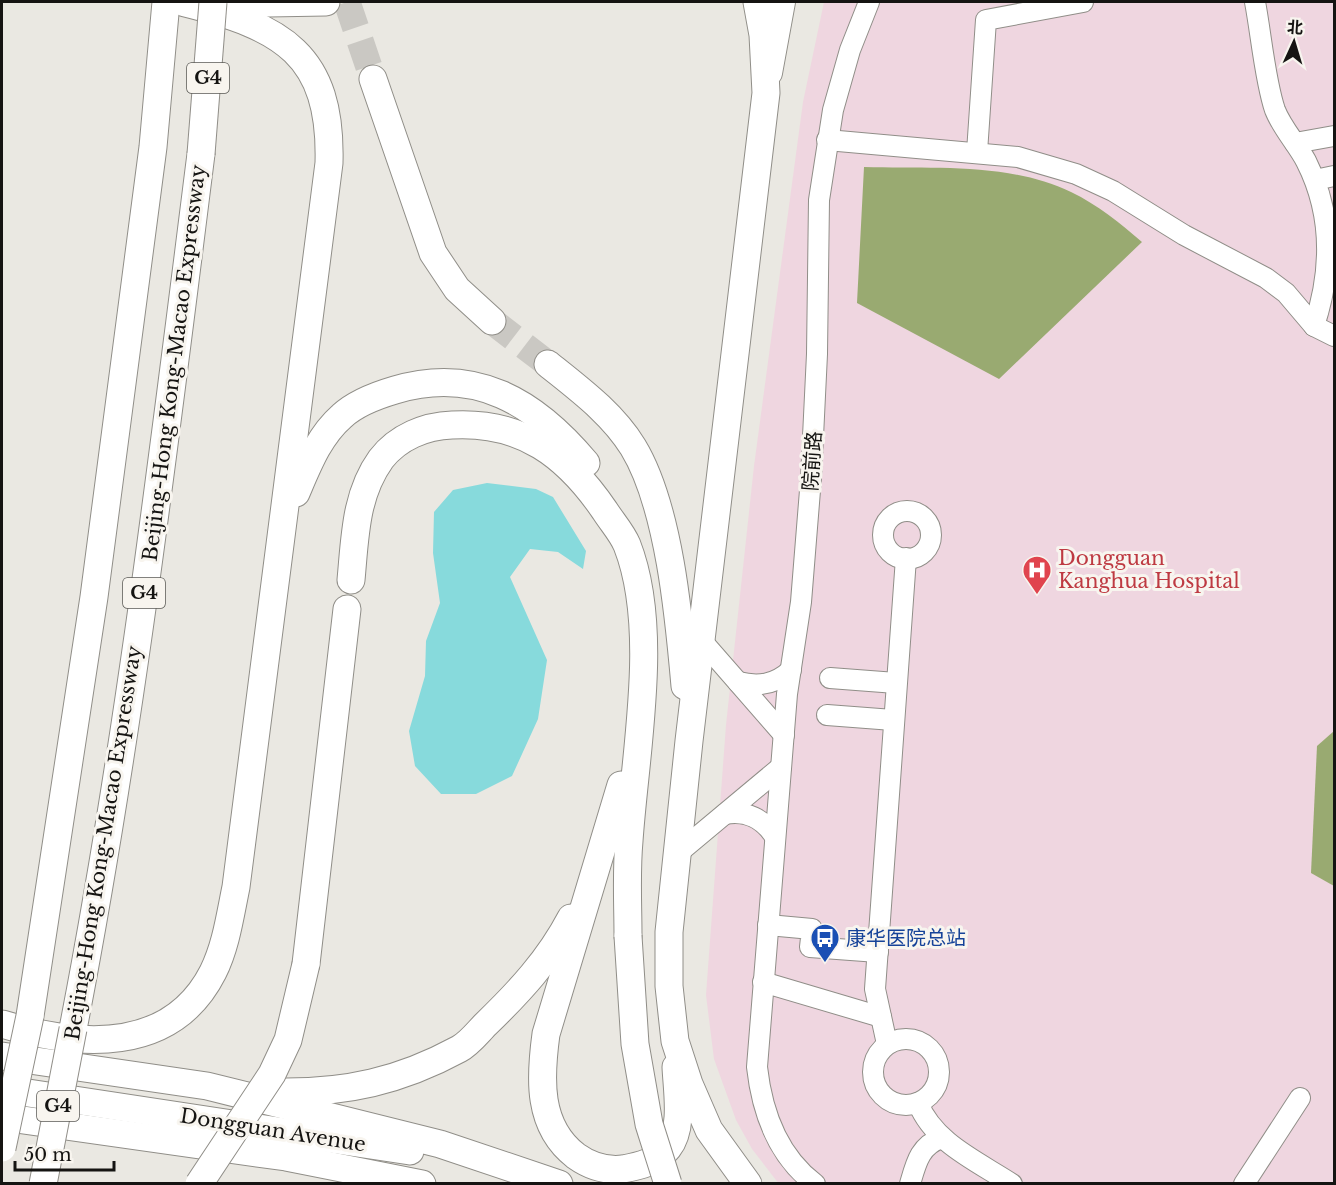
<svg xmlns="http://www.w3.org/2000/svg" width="1336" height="1185" font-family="'Libre Baskerville','Noto Sans SC',serif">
  <rect width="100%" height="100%" fill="#eae8e2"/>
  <!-- medical -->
  <polygon fill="#efd6e0" points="824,2 1334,2 1334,1183 779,1184 752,1149 736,1120 714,1059 706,995 726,725 754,466 803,102"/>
  <!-- forest -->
  <g fill="#99aa71">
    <path d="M 864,167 C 931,169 1009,162 1071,192 C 1098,205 1120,223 1142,242 L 999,379 L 857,303 Z"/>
    <polygon points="1334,731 1334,886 1311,873 1317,746"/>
  </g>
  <!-- water -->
  <polygon fill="#87dadc" points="487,483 536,489 553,497 586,551 583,569 558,552 530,549 510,577 547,660 538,719 512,776 476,794 441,794 415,766 409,731 425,676 426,641 440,603 433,553 434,512 453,490"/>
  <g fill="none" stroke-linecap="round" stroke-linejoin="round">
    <!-- highway-tunnel -->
    <g stroke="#cac8c3" stroke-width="27" stroke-dasharray="27 14" stroke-linecap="butt">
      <polyline points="347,2 373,79"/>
      <polyline points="492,321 548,364"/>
    </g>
    <!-- minor casing -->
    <g stroke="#908e88" stroke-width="22">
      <g id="minor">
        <path d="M 1255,2 C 1261,33 1265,81 1275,110 C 1282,128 1297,144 1306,161 C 1333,214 1332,271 1314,326"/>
        <polyline points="827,140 1018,157 1076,174 1113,191 1184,235 1266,278 1286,293 1314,326 1334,336"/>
        <polyline points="1295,143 1334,136"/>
        <polyline points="977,152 986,20 1083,2"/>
        <polyline points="1315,180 1334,176"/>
        <circle cx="907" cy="535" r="24"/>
        <polyline points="702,641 784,735"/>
        <polyline points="830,678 896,683"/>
        <path d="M 738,682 C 758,687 775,685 791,670"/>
        <polyline points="827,715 893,720"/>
        <path d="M 725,814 C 746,810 764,819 775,837"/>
        <polyline points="678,853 781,767"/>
        <polyline points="768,925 812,929 810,947 878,952"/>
        <polyline points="763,982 881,1017"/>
        <circle cx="906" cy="1072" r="33"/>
        <polyline points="887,1044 875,989 906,558"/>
        <path d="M 918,1103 C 934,1143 977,1161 1012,1184"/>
        <path d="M 815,1184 C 778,1156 762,1112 757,1067 L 787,694 L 801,602 L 811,478 L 817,354 L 819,200 L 833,110 L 850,50 L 869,2"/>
        <path d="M 910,1184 C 916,1163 920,1145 942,1138"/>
        <polyline points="1244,1184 1300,1098"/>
      </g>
    </g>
    <!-- major casing -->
    <g stroke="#908e88" stroke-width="26">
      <polyline id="major" points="770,73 783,2"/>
    </g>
    <!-- highway casing -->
    <g stroke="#908e88" stroke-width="29">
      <g id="highway">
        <polyline points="220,4 326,2"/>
        <polyline points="373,79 433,253 457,289 492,321"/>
        <path d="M 548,364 C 579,389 612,413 633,447 C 669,506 679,617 685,686"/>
        <path d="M 296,493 C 308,465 319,436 342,416 C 356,403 378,395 395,390 C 476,366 535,402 586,463"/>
        <path d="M 351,580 C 355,538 355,495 381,459 C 398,437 425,426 452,425 C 522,421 567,455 605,511 C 612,522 622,533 627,545 C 660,629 635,752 629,841 C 626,873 628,905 628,936"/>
        <path d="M 621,785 L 546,1034 C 540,1078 537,1126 576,1156 C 590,1166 605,1171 623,1169 C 639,1166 657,1162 668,1148 C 684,1128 677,1091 676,1067"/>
        <polyline points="306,964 347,609"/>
        <polyline points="30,1016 94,597 153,147 166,2"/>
        <path d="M 2,1024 C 78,1047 171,1055 213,972 C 226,946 230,916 236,887 L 329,163 C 332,54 282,27 185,3"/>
        <path d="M 73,1029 C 129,740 164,447 201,154"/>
        <polyline points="2,1056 207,1086 440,1144 559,1184"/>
        <polyline points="2,1089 410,1151"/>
        <path d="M 279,1092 C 346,1093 400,1081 459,1049 C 469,1044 478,1032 486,1024 C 519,992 549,960 571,918"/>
        <polyline points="2,1117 286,1157 422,1184"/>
        <polyline points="748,1184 709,1130 689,1084 675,1041 669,986 669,932 689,741 766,93 763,35 757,2"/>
      </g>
    </g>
    <!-- minor -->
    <use href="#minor" stroke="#fff" stroke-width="20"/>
    <!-- major -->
    <use href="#major" stroke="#fff" stroke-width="24"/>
    <!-- highway -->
    <use href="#highway" stroke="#fff" stroke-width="27"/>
    <!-- highway-bridge casing -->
    <g stroke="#908e88" stroke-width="29" stroke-linecap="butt">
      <g id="highway-bridge">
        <polyline points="201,154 213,2"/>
        <polyline points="628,936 635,1044 649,1124 668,1184"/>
        <polyline points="2,1148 30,1016"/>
        <polyline points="43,1184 73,1029"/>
        <polyline points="199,1184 272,1074 288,1040 306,964"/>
      </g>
    </g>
    <!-- highway-bridge -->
    <use href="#highway-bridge" stroke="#fff" stroke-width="27"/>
  </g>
  <!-- icons -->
  <defs>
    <g id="hospital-pin" transform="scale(1.5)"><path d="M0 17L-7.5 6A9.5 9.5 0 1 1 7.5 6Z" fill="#e0444e" stroke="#f8f5ef"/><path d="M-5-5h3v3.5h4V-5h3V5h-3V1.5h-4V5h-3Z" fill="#fff"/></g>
    <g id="bus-pin" transform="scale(1.5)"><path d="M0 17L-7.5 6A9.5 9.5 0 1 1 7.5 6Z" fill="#1a4fb4" stroke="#f8f5ef"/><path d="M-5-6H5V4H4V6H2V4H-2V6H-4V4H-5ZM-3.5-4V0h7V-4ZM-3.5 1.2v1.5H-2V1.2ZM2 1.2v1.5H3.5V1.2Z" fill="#fff"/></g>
  </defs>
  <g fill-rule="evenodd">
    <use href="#hospital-pin" x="1037" y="570"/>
    <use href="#bus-pin" x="825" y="938"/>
  </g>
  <g text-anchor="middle" stroke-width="6" stroke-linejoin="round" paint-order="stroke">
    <!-- shield labels -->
    <g fill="#f8f5ef" stroke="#595854" stroke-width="1.5">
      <rect x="187" y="63" width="42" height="30" rx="4.5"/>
      <rect x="123" y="578" width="42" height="30" rx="4.5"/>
      <rect x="37" y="1091" width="42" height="30" rx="4.5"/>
    </g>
    <g font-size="18" font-weight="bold" fill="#151412">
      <text x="208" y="84">G4</text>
      <text x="144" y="599">G4</text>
      <text x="58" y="1112">G4</text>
    </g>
    <!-- street labels -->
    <g font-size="20" fill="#151412" stroke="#f8f5ef">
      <text transform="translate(174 363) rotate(-83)" y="7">Beijing-Hong Kong-Macao Expressway</text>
      <text transform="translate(812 461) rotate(-86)" y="7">院前路</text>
      <text transform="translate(103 843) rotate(-81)" y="7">Beijing-Hong Kong-Macao Expressway</text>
      <text transform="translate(273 1130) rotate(9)" y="7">Dongguan Avenue</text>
    </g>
    <!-- health labels -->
    <g font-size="20" fill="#be3a42" stroke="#f8f5ef" text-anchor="start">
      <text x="1058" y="565">Dongguan<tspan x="1058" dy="23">Kanghua Hospital</tspan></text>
    </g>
    <!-- transit labels -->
    <g font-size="20" fill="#164399" stroke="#f8f5ef" text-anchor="start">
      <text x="846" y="945">康华医院总站</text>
    </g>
  </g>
  <!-- border -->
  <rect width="1336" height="1185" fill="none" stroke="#151412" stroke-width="6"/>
  <!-- north arrow -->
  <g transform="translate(1294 42) rotate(4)" stroke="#f8f5ef" stroke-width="4.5" paint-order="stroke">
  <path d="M0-4.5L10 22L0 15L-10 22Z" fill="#151412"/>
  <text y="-9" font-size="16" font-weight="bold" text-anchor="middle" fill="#151412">北</text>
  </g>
  <!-- scale -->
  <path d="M15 1161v9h99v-9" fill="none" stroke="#151412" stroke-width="3"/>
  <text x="24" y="1161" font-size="18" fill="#151412" stroke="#f8f5ef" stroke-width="4.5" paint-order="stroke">50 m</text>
</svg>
